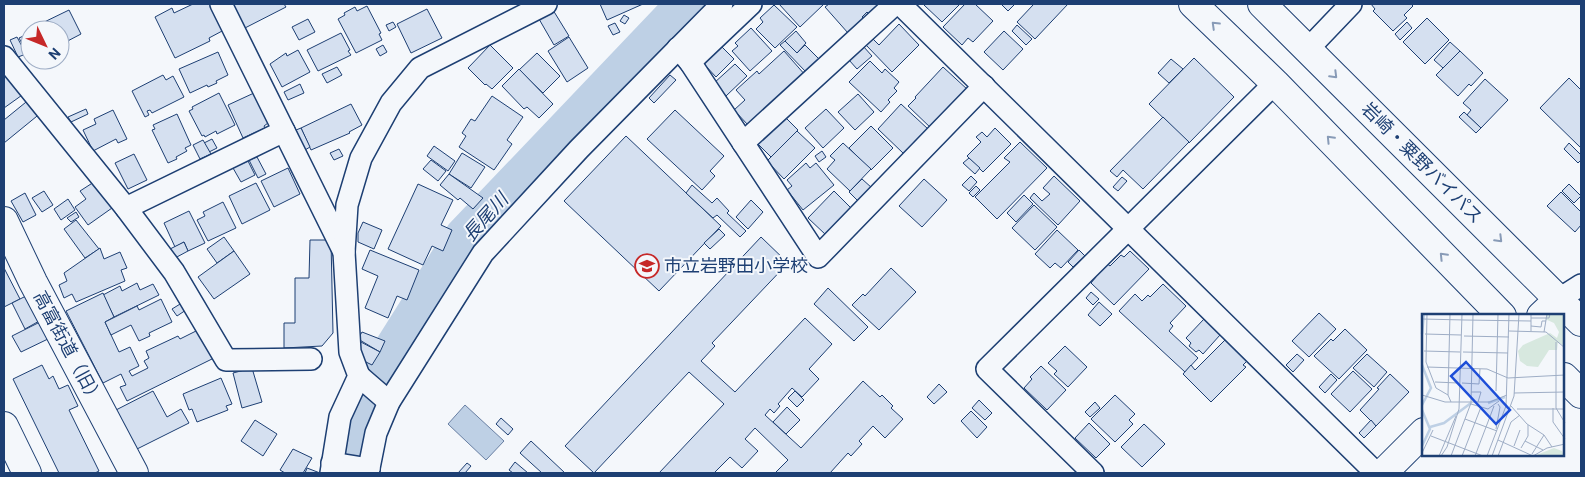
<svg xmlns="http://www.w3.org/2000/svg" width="1585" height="477" font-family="Roboto,'Noto Sans JP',sans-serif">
  <rect width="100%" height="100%" fill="#f4f7fb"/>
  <!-- water -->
  <polygon fill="#bed0e5" stroke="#687fa3" points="465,405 504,441 486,460 448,424"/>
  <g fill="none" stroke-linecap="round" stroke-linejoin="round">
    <!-- river -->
    <polyline stroke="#bed0e5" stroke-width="41" points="349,473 353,433 382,369 465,237 687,4"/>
  </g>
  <!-- building -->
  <g fill="#d5e0f0" stroke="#1d3f73">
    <polygon points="193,4 212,4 224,30 209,38 210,41 175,58 155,17 172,8 174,13"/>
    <polygon points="236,4 284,4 286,7 243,29 231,6"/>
    <polygon points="600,4 643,4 607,20"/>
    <polygon points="779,4 824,4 800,27"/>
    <polygon points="829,4 877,4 882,8 872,17 867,12 862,17 864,19 848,33 825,7"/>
    <polygon points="925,4 960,4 942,22 924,5"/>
    <polygon points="965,4 975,4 993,21 973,42 968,38 962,45 943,27"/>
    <polygon points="1001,4 1015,4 1008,11"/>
    <polygon points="1031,4 1068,4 1035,39 1017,22 1033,5"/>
    <polygon points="1371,4 1411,4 1413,6 1404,15 1407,18 1393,31 1373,11 1375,9"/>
    <polygon points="774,5 797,27 775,48 756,29 763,22 760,18"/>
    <polygon points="367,6 381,33 379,34 382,40 356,53 338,19 345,15 344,13 355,7 357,11"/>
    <polygon points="427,9 442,38 411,53 397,24"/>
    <polygon points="69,10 81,34 60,45 60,30 35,30 34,27"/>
    <polygon points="553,10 569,36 554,45 539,19"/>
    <polygon points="624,15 629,18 625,24 620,21"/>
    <polygon points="1427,18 1449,40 1425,64 1403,42"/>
    <polygon points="308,19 315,32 299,40 292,27"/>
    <polygon points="393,22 396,27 389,31 386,25"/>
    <polygon points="1407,22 1412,28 1400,40 1395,34"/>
    <polygon points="615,23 620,32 613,35 608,26"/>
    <polygon points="899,24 919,45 892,72 866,45 873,39 879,45"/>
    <polygon points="1017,25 1032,39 1026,45 1012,31"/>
    <polygon points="751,28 772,51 750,71 732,51 738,46 735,43"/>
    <polygon points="796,31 806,43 797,53 785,41"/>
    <polygon points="1004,31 1023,49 1003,70 984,52"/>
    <polygon points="30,33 30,51 27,53 19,38"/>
    <polygon points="341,33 350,50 348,51 351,55 318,71 307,50"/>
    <polygon points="17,37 26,54 18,57 10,40"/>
    <polygon points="569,37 588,68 567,82 548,51"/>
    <polygon points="785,41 797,53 805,45 819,59 806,72 780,45"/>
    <polygon points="1450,42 1460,51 1443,68 1434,60"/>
    <polygon points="383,45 387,52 380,56 376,49"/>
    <polygon points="490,45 513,68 492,89 486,84 485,85 468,68"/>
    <polygon points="721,46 734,59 716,77 704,64"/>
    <polygon points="863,46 872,56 857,69 849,60"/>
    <polygon points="298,50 310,72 282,87 270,64 286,53 287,56"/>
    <polygon points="784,51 806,76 748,125 734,110 745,100 736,90 757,71 759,74"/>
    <polygon points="1460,51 1483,73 1471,86 1469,84 1458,96 1436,75"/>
    <polygon points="218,52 228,75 216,81 217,83 208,87 207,85 190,93 179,69"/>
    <polygon points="537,53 560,76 543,93 519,70"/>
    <polygon points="1194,58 1234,97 1189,143 1149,104"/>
    <polygon points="1171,59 1183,69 1169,83 1158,73"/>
    <polygon points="870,61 882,73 885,69 899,82 894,88 897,91 888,100 890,102 881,112 849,82"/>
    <polygon points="735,64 747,76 726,96 714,83"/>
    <polygon points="337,67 342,75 327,83 322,74"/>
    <polygon points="943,67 968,90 933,130 908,106 916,98 915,97"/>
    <polygon points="4,69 25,93 4,108"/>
    <polygon points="519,69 553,104 539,118 527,107 524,109 502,86"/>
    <polygon points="163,75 166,80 173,76 184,97 152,113 150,110 147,111 149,115 145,117 132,91"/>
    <polygon points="670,75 676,80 654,103 649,98"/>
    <polygon points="1569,78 1581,90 1581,148 1540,108"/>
    <polygon points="1485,79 1508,100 1481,128 1467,115 1471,110 1463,103"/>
    <polygon points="300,84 304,93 288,100 284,92"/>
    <polygon points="219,93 235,125 217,134 216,131 205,137 204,135 202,136 189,111 193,109 192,107"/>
    <polygon points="254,93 268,123 264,126 265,128 243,138 228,105"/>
    <polygon points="858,94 874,112 855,130 838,112"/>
    <polygon points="492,96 523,117 507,140 512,144 494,170 459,147 466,136 462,133 471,119 475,121"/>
    <polygon points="31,98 42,112 4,143 4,120"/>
    <polygon points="351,104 362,125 349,132 350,133 311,150 301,128"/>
    <polygon points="901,104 928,129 904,154 878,129"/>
    <polygon points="86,109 88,114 71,122 68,117"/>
    <polygon points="826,109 844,128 823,148 805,128"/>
    <polygon points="113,110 127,139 118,143 116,139 93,151 83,130 96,124 94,119"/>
    <polygon points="675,110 724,156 710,171 715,176 702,190 647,139"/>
    <polygon points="1464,112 1481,128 1476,133 1459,117"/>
    <polygon points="177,114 191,145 185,148 187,151 176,157 177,159 168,163 152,130 155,129 153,125"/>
    <polygon points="785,117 798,130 771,157 758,144"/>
    <polygon points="1163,117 1189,142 1143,189 1123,170 1117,177 1110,171"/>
    <polygon points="871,126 893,148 871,170 849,148"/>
    <polygon points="301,128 310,147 305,150 296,130"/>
    <polygon points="995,128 1011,144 983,172 967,156 981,142 976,137 982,132 987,137"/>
    <polygon points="797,131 815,148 784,179 767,161"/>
    <polygon points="626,136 721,226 659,291 564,201"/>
    <polygon points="212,139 217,148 209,152 204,143"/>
    <polygon points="203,140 211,154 200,159 193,145"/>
    <polygon points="1020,142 1047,168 997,219 975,197 1010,162 1004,158"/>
    <polygon points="843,143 871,169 850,191 827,169 835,160 830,156"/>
    <polygon points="1569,143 1581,155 1581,160 1578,163 1564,149"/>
    <polygon points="434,146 455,161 448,171 427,156"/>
    <polygon points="339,149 343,156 334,160 330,153"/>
    <polygon points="822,151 826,157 819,162 815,156"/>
    <polygon points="462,153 485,167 471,188 449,174"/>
    <polygon points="134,154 147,180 128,189 115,163"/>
    <polygon points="257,157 266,174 258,178 249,160"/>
    <polygon points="969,158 980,168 975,174 963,163"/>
    <polygon points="431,160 446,171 438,181 423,169"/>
    <polygon points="248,161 255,175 241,182 233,168"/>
    <polygon points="806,163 810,168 816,163 834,185 803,210 787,190 792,186 787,180"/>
    <polygon points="288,168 300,194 274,207 261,181"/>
    <polygon points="449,174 483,198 473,209 460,198 458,200 440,185"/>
    <polygon points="971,176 977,182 969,191 962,185"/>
    <polygon points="1054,176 1080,201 1058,225 1030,198 1034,193 1042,201 1050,194 1043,188"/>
    <polygon points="1122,177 1127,181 1118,191 1113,187"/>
    <polygon points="862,179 872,188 859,202 849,192"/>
    <polygon points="924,179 947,200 922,227 899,206"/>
    <polygon points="94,182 112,208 88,225 75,207 86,199 80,191"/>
    <polygon points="256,183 270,210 242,224 229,196"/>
    <polygon points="418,184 453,200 441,225 452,230 443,251 432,246 423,265 388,249"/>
    <polygon points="1569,184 1581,196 1574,203 1562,191"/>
    <polygon points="692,185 712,203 717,198 729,211 727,213 746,231 740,237 717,215 713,218 686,193"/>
    <polygon points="976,186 980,190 973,197 969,193"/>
    <polygon points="44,191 53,205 42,212 32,198"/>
    <polygon points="834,191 851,208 826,235 808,218"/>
    <polygon points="1561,192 1581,212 1581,225 1575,232 1547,206"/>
    <polygon points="25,193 36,215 23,222 11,201"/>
    <polygon points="1024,195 1033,204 1016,222 1007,213"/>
    <polygon points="68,199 75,210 61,220 54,209"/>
    <polygon points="751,200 763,212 748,229 736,217"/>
    <polygon points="223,202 236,228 208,241 197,220 205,216 203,212"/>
    <polygon points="1034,205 1057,227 1035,250 1012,228"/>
    <polygon points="189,211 205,243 188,251 184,242 175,247 164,223"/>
    <polygon points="76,212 79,217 71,222 67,218"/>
    <polygon points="76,220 99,249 85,258 64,229"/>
    <polygon points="363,222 382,230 374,249 358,242 358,233"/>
    <polygon points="719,229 725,235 710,249 704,243"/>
    <polygon points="1057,230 1078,250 1061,268 1055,263 1050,268 1035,254"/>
    <polygon points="224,237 234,251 217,263 207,249"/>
    <polygon points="761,237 788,263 712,343 715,346 701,361 735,392 805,318 832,344 809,369 819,379 802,397 792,388 778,404 780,406 774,413 770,409 765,415 801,448 863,381 880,397 882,395 893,406 891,408 903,419 885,438 873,426 859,441 862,444 851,456 848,453 830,473 775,473 788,460 755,428 745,439 758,451 742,468 730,457 714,473 659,473 724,404 689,372 594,473 565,446"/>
    <polygon points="310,240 331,240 333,333 322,346 284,348 284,323 295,323 295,278 309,278"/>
    <polygon points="184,242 188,251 175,258 170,249"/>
    <polygon points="100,248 104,259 120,252 127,268 121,270 125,281 76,302 72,294 64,298 59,285 67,281 64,273"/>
    <polygon points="370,250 419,270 407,300 397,296 388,318 365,308 378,276 362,269"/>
    <polygon points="1079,250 1085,256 1073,267 1068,262"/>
    <polygon points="234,251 250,274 214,299 198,277"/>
    <polygon points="1130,251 1149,269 1114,305 1091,283 1096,277 1093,275 1105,262 1110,266 1121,255 1124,257"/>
    <polygon points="4,268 20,299 4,307"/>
    <polygon points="891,268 916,292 879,330 852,305 863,294 865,296"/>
    <polygon points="137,283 140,290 153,284 159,295 114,317 103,295 120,286 122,291"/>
    <polygon points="1163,284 1186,306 1170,323 1173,326 1169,331 1198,358 1185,372 1119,311 1135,294 1142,301 1148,295 1150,297"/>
    <polygon points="828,288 868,327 854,341 814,304"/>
    <polygon points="1091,292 1099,299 1093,305 1086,298"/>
    <polygon points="103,293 114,317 105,322 119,352 130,347 139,366 129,371 132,376 148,368 144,361 149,358 146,351 178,336 180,339 202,328 216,357 127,401 120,387 126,385 121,374 103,383 66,311"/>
    <polygon points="28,295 41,320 25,329 12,303"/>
    <polygon points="161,299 172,322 149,333 150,336 139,341 131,325 111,335 105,322 137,306 139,310"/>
    <polygon points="185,301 189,308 177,316 172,309"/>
    <polygon points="1099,302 1112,314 1100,326 1088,315"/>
    <polygon points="1319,313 1336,329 1309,357 1292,341"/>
    <polygon points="1204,319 1220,335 1203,354 1199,350 1196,352 1189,346 1191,343 1186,338"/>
    <polygon points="42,321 50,338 21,352 12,336"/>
    <polygon points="1345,329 1367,350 1339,379 1314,356 1331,339 1333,341"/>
    <polygon points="362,332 385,341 380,352 358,339"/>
    <polygon points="1225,340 1247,361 1243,365 1246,367 1211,402 1183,374 1191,365 1195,370"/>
    <polygon points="359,341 380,352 372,365 362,360"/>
    <polygon points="1065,346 1087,367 1068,387 1054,374 1057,371 1048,363"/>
    <polygon points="1297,354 1304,360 1293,372 1286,365"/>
    <polygon points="1367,354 1387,372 1374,387 1353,368"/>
    <polygon points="42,365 49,379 53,376 59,389 68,385 78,406 69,410 99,471 95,473 59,473 13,379"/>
    <polygon points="1041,366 1066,390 1047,410 1024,388 1032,379 1030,377"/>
    <polygon points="252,368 262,402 242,408 233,373"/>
    <polygon points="1353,371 1372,389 1350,412 1331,394"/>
    <polygon points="1331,374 1337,380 1325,393 1319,387"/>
    <polygon points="1390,374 1409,392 1376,426 1360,410 1379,389 1377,388"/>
    <polygon points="221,378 232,404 226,406 228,410 197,422 192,409 189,410 183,394"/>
    <polygon points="939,384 947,392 934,404 927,397"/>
    <polygon points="153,391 167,417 181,409 189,423 135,450 114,411"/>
    <polygon points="795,391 804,400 797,407 788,398"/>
    <polygon points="1115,395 1135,414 1129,420 1133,424 1115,442 1091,419"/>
    <polygon points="979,400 992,413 985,420 972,408"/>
    <polygon points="1095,402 1100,408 1090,417 1085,412"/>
    <polygon points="787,407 800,420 786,434 773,422"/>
    <polygon points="971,411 987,427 977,438 961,421"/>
    <polygon points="501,418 513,429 508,435 496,424"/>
    <polygon points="255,420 277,434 263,456 241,441"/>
    <polygon points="1371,420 1376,426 1364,438 1359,433"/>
    <polygon points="1089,423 1110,444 1096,458 1075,438"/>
    <polygon points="1144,424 1165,444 1142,467 1121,447"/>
    <polygon points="531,441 565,473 542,473 520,453"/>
    <polygon points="293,449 312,458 303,473 285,473 280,470"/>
    <polygon points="515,462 528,473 513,473 509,470"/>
    <polygon points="467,463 471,466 465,473 458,473"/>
    <polygon points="307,468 320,473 305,473"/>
  </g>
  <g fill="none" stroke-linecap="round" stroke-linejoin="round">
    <!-- street casing -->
    <g stroke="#1d3f73" stroke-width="24">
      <g id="street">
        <polyline points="221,4 344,252"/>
        <polyline points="900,4 1376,473"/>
        <polyline points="678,48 690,62 818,257 984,86"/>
        <polyline points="1308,49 1351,4"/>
        <polyline points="4,57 126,208 174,272 226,360 311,359"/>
        <polyline points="690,62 751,4"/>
        <polyline points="743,143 895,4"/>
        <polyline points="126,208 284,131"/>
        <polyline points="1559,299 1581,285"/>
        <polyline points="359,376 389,402"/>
        <polyline points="332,463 369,469"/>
        <polyline points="331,473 340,417 359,376 350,352 344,252 347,205 361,158 391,103 420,68 546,4"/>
        <polyline points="368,473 376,433 389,402 483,253 579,149 722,4"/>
        <polyline points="1093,473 987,369 1275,83"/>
      </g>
    </g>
    <!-- secondary casing -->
    <g stroke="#1d3f73" stroke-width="30">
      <g id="secondary">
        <polyline points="4,221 33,282 134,473"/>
        <polyline points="1541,316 1559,299"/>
        <polyline points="4,426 27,473"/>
        <polyline points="1383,473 1424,432"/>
      </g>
    </g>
    <!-- highway casing -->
    <g stroke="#1d3f73" stroke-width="30">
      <g id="highway">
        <polyline points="1193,4 1275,83 1502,316"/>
        <polyline points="1262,4 1581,322"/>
        <polyline points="1564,377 1581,394"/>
      </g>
    </g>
    <!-- street -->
    <use href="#street" stroke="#f4f7fb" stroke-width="21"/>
    <!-- secondary -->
    <use href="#secondary" stroke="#f4f7fb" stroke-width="28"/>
    <!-- highway -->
    <use href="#highway" stroke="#f4f7fb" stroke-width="28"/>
  </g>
  <!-- one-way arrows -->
  <defs><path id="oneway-chevron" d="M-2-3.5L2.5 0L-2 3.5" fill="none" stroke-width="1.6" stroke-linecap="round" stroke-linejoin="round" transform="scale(1.25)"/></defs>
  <g stroke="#889bb7">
    <use href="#oneway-chevron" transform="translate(1215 25) rotate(-136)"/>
    <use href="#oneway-chevron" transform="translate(1334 75) rotate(45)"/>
    <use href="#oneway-chevron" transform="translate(1330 139) rotate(-134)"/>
    <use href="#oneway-chevron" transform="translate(1499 239) rotate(45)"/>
    <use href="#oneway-chevron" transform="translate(1443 256) rotate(-134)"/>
  </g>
  <!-- icons -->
  <defs>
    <g id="school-ring" transform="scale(1.25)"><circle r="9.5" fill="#f4f7fb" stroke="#c62828" stroke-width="1.5"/><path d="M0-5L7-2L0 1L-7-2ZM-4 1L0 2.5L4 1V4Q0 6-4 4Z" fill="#c62828"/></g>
  </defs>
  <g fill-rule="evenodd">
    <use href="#school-ring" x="647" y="266"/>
  </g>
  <g text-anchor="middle" stroke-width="4" stroke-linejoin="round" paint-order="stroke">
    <!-- street labels -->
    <g font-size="18" fill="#1d3f73" stroke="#f4f7fb">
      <text transform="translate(1422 163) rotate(45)" y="6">岩崎・粟野バイパス</text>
      <text transform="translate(68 348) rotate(62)" y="6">高富街道（旧）</text>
    </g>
    <!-- poi labels -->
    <g font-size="18" fill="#1d3f73" stroke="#f4f7fb" text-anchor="start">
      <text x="664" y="272">市立岩野田小学校</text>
    </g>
    <!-- water labels -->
    <g font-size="19" font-style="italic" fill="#1d3f73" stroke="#f4f7fb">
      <text transform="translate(485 217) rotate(-48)" y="7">長尾川</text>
    </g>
  </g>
  <!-- overview -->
  <g transform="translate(1422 314)">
    <rect width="142" height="142" fill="#f4f7fb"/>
    <path d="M 125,0 L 142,0 L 142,32 L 136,28 L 135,36 L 127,36 L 116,53 L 105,52 L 98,47 L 96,37 L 101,31 L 128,19 L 135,24 L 137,18 L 132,9 L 123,5 ZM 132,134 L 140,137 L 142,142 L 112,142 Z" fill="#d7e8df"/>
    <path fill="none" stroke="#bed0e5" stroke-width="2.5" d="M 0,20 L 2,0M 0,51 L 9,74 L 0,91M 66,89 L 83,83M 0,96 L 8,115 L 0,132M 8,113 L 22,109 L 49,89"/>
    <path fill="none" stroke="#9eadc5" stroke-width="1" d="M 5,0 L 4,48 L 14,74 L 26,81M 28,0 L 26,81 L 29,88M 109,4 L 127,4 L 128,0M 0,5 L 43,6M 43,6 L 109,7M 109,12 L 119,13 L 120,7 L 124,7M 87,17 L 124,18 L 143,34M 109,17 L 109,0M 122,18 L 125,0M 3,20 L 39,21M 42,22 L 87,23M 134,28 L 134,94 L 143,109M 2,37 L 38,38M 41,38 L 86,39M 5,53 L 65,55 L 86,64 L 143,61M 13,68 L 36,69M 40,69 L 57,70 L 58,55M 74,77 L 76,0M 49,78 L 59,78 L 56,88M 92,79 L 143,78M 0,81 L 23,88 L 68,88 L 85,81M 49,90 L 66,95 L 77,87M 89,92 L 105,110 L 122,121 L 130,133M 131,94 L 131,108 L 143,125M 95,95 L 143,95M 43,105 L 75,117M 74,115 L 78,93 L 76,90M 9,122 L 61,142M 76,126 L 111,142M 103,127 L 121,136M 92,132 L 98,116M 99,134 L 106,122 L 106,111M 0,139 L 11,116M 110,140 L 122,121M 17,142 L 34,102M 19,142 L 25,133 L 37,95 L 40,0M 29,142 L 49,89 L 51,0M 40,142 L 59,93M 53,142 L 72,92M 65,142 L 84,92 L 87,0M 70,142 L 92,82 L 97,0M 76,142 L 89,108 L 98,101M 111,142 L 125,134 L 143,130"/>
    <path fill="#1d4ed8" fill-opacity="0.15" stroke="#1d4ed8" stroke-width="2.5" d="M 44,48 L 88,96 L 74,110 L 29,62 Z"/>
    <rect width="142" height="142" fill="none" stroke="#1d3f73" stroke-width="2.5"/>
  </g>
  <!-- border -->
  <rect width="1585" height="477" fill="none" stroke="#1d3f73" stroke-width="10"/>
  <!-- north arrow -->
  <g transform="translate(45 45) rotate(133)"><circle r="24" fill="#f4f7fb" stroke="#9eadc5"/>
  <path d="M0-4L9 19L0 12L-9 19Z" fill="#c62828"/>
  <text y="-8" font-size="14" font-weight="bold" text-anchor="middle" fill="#1d3f73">N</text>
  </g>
</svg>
